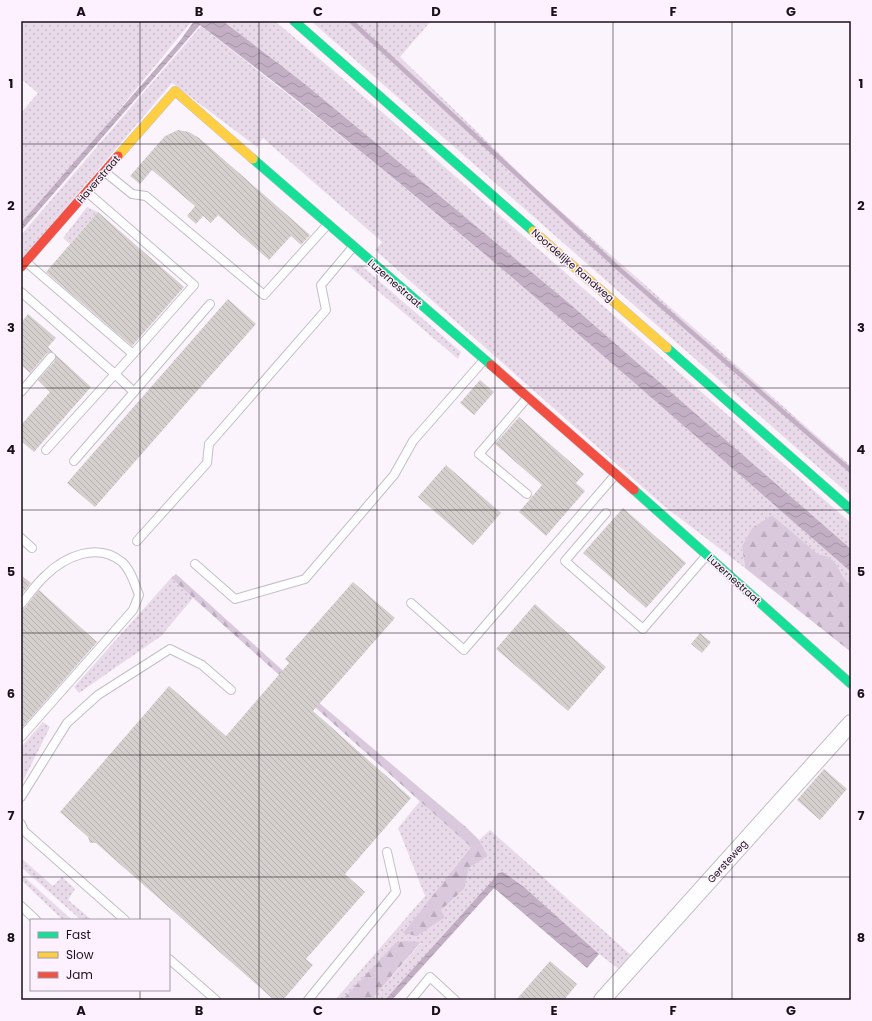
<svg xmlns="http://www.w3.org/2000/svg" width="872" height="1021" font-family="Poppins,sans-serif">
  <defs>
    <pattern id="grass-dots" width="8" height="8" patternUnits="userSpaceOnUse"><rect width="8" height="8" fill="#e9daea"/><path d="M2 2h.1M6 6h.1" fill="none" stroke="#c7bac8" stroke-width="1.8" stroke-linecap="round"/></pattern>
    <pattern id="forest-firs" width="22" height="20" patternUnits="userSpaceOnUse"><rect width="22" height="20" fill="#dac9dc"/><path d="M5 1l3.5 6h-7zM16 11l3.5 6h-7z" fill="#baacbc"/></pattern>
    <pattern id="water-waves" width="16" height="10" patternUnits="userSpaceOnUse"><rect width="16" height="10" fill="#c2afc4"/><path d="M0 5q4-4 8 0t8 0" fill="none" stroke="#a696a8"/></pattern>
    <pattern id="building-back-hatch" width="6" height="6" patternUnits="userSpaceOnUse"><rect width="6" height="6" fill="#d5d0cd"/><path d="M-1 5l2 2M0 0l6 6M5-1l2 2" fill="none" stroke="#b6b2af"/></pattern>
  </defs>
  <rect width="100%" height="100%" fill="#fbf4fc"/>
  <!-- grass -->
  <g fill="url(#grass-dots)">
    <polygon points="21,21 192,21 21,229 21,113 38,93 21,79"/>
    <polygon points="223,21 275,21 382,112 851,523 851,549 570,304 305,84"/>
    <polygon points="311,21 431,21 400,57 538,191 851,466 851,496"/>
    <path d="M 201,26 L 375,163 L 564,321 L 851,572 L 851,585 C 836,573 841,558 818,554 L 772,515 L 752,528 L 742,546 L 745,568 L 664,506 L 375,250 L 382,242 L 263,138 L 257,147 L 172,83 L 21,260 L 21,235 Z"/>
    <polygon points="87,207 98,212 70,244 63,238"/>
    <polygon points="362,266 461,352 458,359 350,267"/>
    <polygon points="171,578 193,598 161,636 79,693 74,687"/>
    <polygon points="43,722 50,727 21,785 21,747"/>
    <polygon points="420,801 471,847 404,932 441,910 464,889 469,868 488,856 479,840 490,830 632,956 619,969 599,954 524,887 503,872 386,1000 371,1000 421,943 395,943 342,1000 335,1000 425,896 398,828"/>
    <polygon points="21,858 53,886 62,877 75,889 68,900 92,920 81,920 21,867"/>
    <polygon points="21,874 72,920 63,920 21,880"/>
  </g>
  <!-- forest -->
  <g fill="url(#forest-firs)">
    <path d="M 772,515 L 818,554 C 841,558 836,573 851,585 L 851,652 L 745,568 L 742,546 L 752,528 Z"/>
    <polygon points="176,574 311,696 467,828 479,840 488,856 469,868 464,889 441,910 445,917 417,936 403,933 471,847 171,578"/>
    <polygon points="404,941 421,942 371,1000 342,1000 395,943"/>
  </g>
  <!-- water -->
  <g fill="url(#water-waves)">
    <path d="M 194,21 L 223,21 L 305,84 L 570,304 L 851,549 L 851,572 C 637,386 426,196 200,25 L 21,231 L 21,223 L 179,42 Z"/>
    <polygon points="503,872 524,887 599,954 587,968 494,888 392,1000 385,1000 499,873"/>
  </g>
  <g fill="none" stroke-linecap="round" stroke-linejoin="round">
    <!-- stream -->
    <polyline stroke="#c2afc4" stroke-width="4.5" points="351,21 618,268 851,471"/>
  </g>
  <!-- building -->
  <g fill="url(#building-back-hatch)">
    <polygon points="178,130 189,132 199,138 310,235 301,245 291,236 269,260 218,215 211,223 203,216 196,224 187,216 195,206 152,170 140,184 130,176 165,136"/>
    <polygon points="98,212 184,287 132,346 46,272"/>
    <polygon points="228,299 256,324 95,507 67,483"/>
    <polygon points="28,314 56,338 48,347 53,352 47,353 30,373 21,365 21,323"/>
    <polygon points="55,354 91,387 34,452 21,441 21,425 50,392 38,380 55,361"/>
    <polygon points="480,380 494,392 474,415 460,403"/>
    <polygon points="519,417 584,474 576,483 585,491 546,536 519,512 542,485 495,444"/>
    <polygon points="446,465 501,513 473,545 418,497"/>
    <polygon points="623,508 686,563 646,608 583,553"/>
    <polygon points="21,575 31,583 21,595"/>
    <polygon points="353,582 395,618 313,711 411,798 345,874 365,892 306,959 313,965 283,1000 274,1000 96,843 90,843 88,837 60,812 169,686 226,736 289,663 285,659"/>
    <polygon points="39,590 97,642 21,729 21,609 25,608"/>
    <polygon points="535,604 606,667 568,711 496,649"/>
    <polygon points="700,633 711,642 702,653 691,644"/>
    <polygon points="824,769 847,789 820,820 797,800"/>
    <polygon points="550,961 577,984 564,1000 516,1000"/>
  </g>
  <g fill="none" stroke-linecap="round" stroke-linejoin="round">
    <!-- lane casing -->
    <g stroke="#c4bec5" stroke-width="10">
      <g id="lane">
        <polyline points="105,172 132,194 146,196 264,295 328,224"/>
        <polyline points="26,262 133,354 194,285 87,192"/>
        <polyline points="21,292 115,374 133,354"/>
        <polyline points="21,392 51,357"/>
        <polyline points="134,392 210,304"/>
        <polyline points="46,450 115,374 134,392 74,461"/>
        <polyline points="527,494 479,454 527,398"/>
        <polyline points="606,513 565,561 643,629 706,556"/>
        <polyline points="21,538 32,548"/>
        <polyline points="137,541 207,463 209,444 326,310 321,285 353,247"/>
        <polyline points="195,564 235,599 305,579 394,475 413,441 484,360"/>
        <polyline points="411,603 464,650 616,474"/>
        <path d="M 21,604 C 29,595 36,584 45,576 C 65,556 98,542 122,562 C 131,570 135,585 139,595 L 133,610 L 21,737"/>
        <polyline points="21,797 67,723 98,695 170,649 202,665 231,690"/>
        <polyline points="21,824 24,831 125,920"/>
        <polyline points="21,906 36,920"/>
        <polyline points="169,959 216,1000"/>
        <polyline points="308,1000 396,892 387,852"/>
        <polyline points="411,1000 430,977 455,1000"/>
      </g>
    </g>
    <!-- street casing -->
    <g stroke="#c4bec5" stroke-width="18">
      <polyline id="street" points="602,1000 851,723"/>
    </g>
    <!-- fast casing -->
    <g stroke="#c4bec5" stroke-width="10">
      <g id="fast">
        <polyline points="294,21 533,231"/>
        <polyline points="253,159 491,365"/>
        <polyline points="667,348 851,510"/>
        <polyline points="634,490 851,684"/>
      </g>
    </g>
    <!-- slow casing -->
    <g stroke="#c4bec5" stroke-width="10">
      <g id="slow">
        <polyline points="118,156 175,91 253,159"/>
        <polyline points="533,231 667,348"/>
      </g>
    </g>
    <!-- jam casing -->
    <g stroke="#c4bec5" stroke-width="10">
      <g id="jam">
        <polyline points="21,267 118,156"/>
        <polyline points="491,365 634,490"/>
      </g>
    </g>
    <!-- lane -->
    <use href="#lane" stroke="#fefdff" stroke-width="8"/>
    <!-- street -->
    <use href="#street" stroke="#fefdff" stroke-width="16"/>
    <!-- fast -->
    <use href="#fast" stroke="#16e098" stroke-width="9"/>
    <!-- slow -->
    <use href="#slow" stroke="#ffcf43" stroke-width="9"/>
    <!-- jam -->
    <use href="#jam" stroke="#f24e42" stroke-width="9"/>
  </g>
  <!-- grid -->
  <path fill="none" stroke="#181119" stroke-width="1" stroke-opacity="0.55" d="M 140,21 L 140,920M 259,21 L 259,1000M 377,21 L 377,1000M 495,21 L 495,1000M 613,21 L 613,1000M 732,21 L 732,1000M 21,144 L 851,144M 21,266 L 851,266M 21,388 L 851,388M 21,510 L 851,510M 21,633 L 851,633M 21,755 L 851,755M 21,877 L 851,877M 140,990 L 140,1000"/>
  <g text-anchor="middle" stroke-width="3" stroke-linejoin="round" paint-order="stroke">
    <!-- street labels -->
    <g font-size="10" fill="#181119" stroke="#fef1ff">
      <text transform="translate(98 179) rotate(-49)" y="4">Haverstraat</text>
      <text transform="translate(573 265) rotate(41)" y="4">Noordelijke Randweg</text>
      <text transform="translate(395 283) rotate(41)" y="4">Luzernestraat</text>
      <text transform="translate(734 579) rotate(42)" y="4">Luzernestraat</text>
      <text transform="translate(727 861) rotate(-48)" y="4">Gersteweg</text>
    </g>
  </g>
  <!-- border -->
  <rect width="872" height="1021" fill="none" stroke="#fef1ff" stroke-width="44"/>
  <!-- legend -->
  <rect x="30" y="919" width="140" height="72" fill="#fef1ff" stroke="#a297a3"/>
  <rect x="38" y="932" width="20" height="6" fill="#16e098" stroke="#a297a3"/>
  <text x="66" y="939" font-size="12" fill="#181119">Fast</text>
  <rect x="38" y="952" width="20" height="6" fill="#ffcf43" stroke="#a297a3"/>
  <text x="66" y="959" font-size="12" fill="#181119">Slow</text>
  <rect x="38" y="972" width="20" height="6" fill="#f24e42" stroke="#a297a3"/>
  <text x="66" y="979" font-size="12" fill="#181119">Jam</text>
  <rect x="22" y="22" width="828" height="977" fill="none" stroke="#181119" stroke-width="1.5"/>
  <g font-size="13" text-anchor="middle" font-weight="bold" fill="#181119">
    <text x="81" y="16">A</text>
    <text x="199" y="16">B</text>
    <text x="318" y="16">C</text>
    <text x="436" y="16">D</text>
    <text x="554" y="16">E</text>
    <text x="673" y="16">F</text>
    <text x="791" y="16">G</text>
    <text x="11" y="88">1</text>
    <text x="861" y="88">1</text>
    <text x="11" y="210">2</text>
    <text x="861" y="210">2</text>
    <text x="11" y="332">3</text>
    <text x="861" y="332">3</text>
    <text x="11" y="454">4</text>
    <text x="861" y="454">4</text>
    <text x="11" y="576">5</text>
    <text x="861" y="576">5</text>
    <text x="11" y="698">6</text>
    <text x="861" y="698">6</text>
    <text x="11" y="820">7</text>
    <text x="861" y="820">7</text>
    <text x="11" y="942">8</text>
    <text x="861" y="942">8</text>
    <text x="81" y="1015">A</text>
    <text x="199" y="1015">B</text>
    <text x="318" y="1015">C</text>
    <text x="436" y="1015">D</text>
    <text x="554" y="1015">E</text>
    <text x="673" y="1015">F</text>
    <text x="791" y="1015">G</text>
  </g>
</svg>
